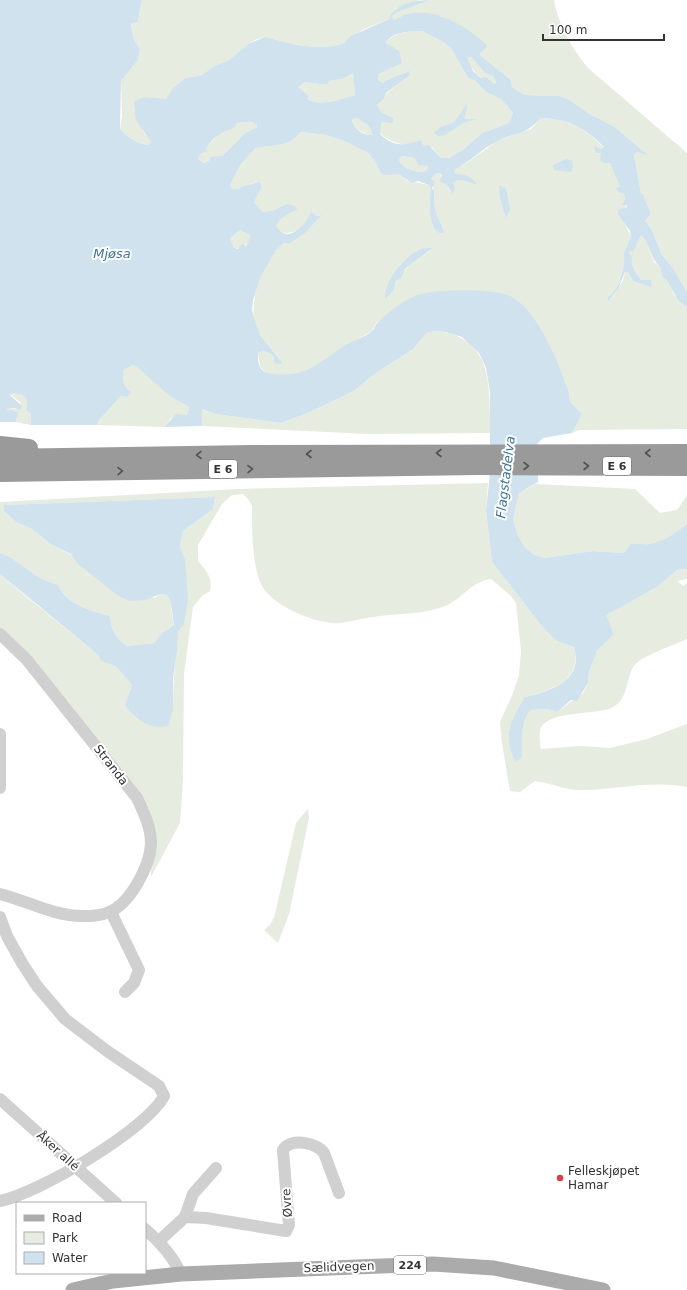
<svg xmlns="http://www.w3.org/2000/svg" width="687" height="1290" font-family="'DejaVu Sans',sans-serif">
  <rect width="100%" height="100%" fill="#fff"/>
  <!-- green -->
  <g fill="#e6ecdf" fill-rule="evenodd">
    <path d="M 142,0 L 420,0 L 395,9 L 389,19 L 364,29 L 344,43 L 334,46 L 314,47 L 297,45 L 265,37 L 255,40 L 248,44 L 229,60 L 214,66 L 202,75 L 185,78 L 174,87 L 167,100 L 144,97 L 143,131 L 151,142 L 150,145 C 138,144 128,138 120,129 L 122,116 L 121,81 L 138,60 L 140,49 L 134,40 L 131,24 L 138,22 Z"/>
    <path d="M 431,0 L 554,0 C 559,27 571,47 588,68 L 687,153 L 687,292 L 673,268 L 662,255 L 652,230 L 645,221 L 651,214 L 643,194 L 641,193 L 634,155 L 637,152 L 647,154 L 615,127 L 588,113 L 570,100 L 560,96 L 525,95 L 512,87 L 511,80 L 480,55 L 481,52 L 465,29 L 441,16 L 394,20 L 392,16 L 397,12 L 408,6 Z"/>
    <path d="M 413,31 L 422,31 L 445,43 L 451,48 L 468,78 L 474,80 L 486,92 L 501,99 L 513,113 L 509,123 L 482,133 L 464,149 L 449,158 L 441,158 L 432,147 C 413,145 394,147 380,133 L 380,123 L 384,122 L 382,113 L 377,105 L 384,99 L 386,94 L 397,85 L 408,71 C 399,76 391,76 383,83 L 378,80 L 377,77 L 388,45 L 386,43 C 390,35 404,32 413,31 Z"/>
    <path d="M 471,57 L 485,73 L 493,76 L 496,81 L 494,84 C 480,79 472,71 466,58 Z"/>
    <path d="M 353,72 L 355,95 C 342,99 320,107 307,99 L 309,96 L 297,87 L 305,82 L 327,85 L 329,81 L 342,79 Z"/>
    <path d="M 357,118 L 369,126 L 373,135 L 371,136 C 363,132 353,130 352,119 Z"/>
    <path d="M 541,118 C 569,119 585,128 604,148 L 601,149 L 597,146 L 613,166 L 620,186 L 617,188 L 618,192 L 624,194 L 627,208 L 621,217 L 631,236 L 624,253 L 624,264 L 619,284 L 611,300 L 623,280 L 625,272 L 628,272 L 633,281 L 650,287 L 651,280 L 641,280 C 635,271 631,267 632,256 L 629,254 L 629,249 L 633,251 L 641,235 L 647,243 L 654,262 L 661,268 L 675,296 L 687,307 L 687,429 L 579,430 L 572,433 L 582,414 L 570,403 L 569,391 L 563,376 L 531,315 L 478,292 L 441,292 L 420,294 L 377,322 L 371,332 L 349,343 L 321,364 L 302,372 L 285,375 L 267,374 L 260,366 L 258,353 L 264,351 L 273,355 L 274,362 L 281,361 C 273,349 261,339 256,326 C 247,302 264,257 284,243 C 296,235 314,228 321,215 L 317,216 L 311,213 L 301,229 C 291,233 283,236 276,227 C 280,217 287,214 296,210 L 286,204 L 274,210 L 263,212 L 254,202 L 262,187 L 258,181 C 251,186 245,184 238,189 L 232,189 L 230,185 L 241,164 L 256,148 C 272,145 290,147 301,132 L 326,135 L 344,141 L 368,153 L 375,161 L 381,172 L 398,174 L 408,181 L 429,185 L 431,189 L 432,225 L 442,234 L 445,234 L 435,210 L 434,191 L 431,179 L 435,174 L 440,173 L 443,183 L 447,185 L 453,194 L 453,183 C 459,176 468,181 476,184 L 454,174 L 454,170 L 465,164 L 497,141 L 531,129 ZM 434,247 C 419,261 398,268 394,290 L 386,289 L 400,265 L 417,250 Z"/>
    <polygon points="252,122 257,125 257,127 245,133 222,156 204,163 198,159 200,154 221,132 227,131 237,123"/>
    <path d="M 402,156 L 415,158 L 428,166 L 427,170 C 419,175 402,168 399,160 Z"/>
    <path d="M 240,230 L 251,236 C 249,244 243,249 234,248 L 230,238 Z"/>
    <path d="M 434,331 C 494,336 490,387 490,433 L 368,434 L 202,426 L 201,409 L 215,414 L 281,423 L 310,412 L 354,391 L 373,375 L 413,349 L 427,333 Z"/>
    <path d="M 133,365 C 154,378 165,395 189,407 L 187,415 L 171,418 L 164,427 L 97,425 L 99,420 L 121,396 L 129,397 L 122,378 L 124,370 Z"/>
    <polygon points="13,393 22,395 27,400 26,410 31,414 31,425 16,422 17,414 6,408 17,409 21,403 10,394"/>
    <path d="M 488,483 L 486,511 L 492,562 L 544,629 L 557,641 L 574,647 C 583,680 551,691 525,697 C 511,719 501,736 516,761 L 522,757 C 522,742 520,721 531,710 L 548,709 L 557,712 L 583,693 L 588,683 L 589,672 L 597,651 L 614,634 L 605,615 L 657,587 L 677,570 L 687,569 L 687,579 L 677,581 L 683,586 L 687,583 L 687,639 C 675,645 640,656 633,667 C 626,680 628,699 613,707 C 597,716 545,709 540,731 C 539,736 540,744 541,749 L 581,746 L 610,748 L 647,739 L 687,724 L 687,787 C 652,780 616,790 580,790 C 565,790 551,783 535,781 L 520,792 L 510,791 L 502,743 L 500,722 L 513,693 L 519,675 L 521,651 L 518,622 L 516,603 L 510,595 L 491,579 C 469,582 462,601 442,607 C 420,615 396,613 373,617 C 362,618 351,622 340,623 C 318,625 271,606 261,584 C 252,564 252,529 252,506 L 248,499 L 243,494 L 232,495 L 222,504 L 198,545 L 198,561 C 206,571 213,577 210,591 L 202,596 L 193,607 L 184,674 L 183,778 L 180,823 L 151,877 L 152,826 L 0,629 L 0,575 L 98,655 L 101,661 L 116,665 L 132,685 C 123,706 129,719 151,725 L 173,711 C 173,664 180,615 185,567 L 185,559 L 180,547 L 183,531 L 213,509 L 215,497 L 3,505 L 4,511 L 16,522 L 32,529 L 52,545 L 155,598 L 161,594 L 167,595 C 173,604 171,614 174,625 L 162,633 L 154,643 L 127,646 C 115,635 112,632 110,616 C 90,610 68,605 58,585 L 40,578 L 10,557 L 0,553 L 0,502 L 238,489 Z"/>
    <path d="M 536,484 L 635,489 L 660,513 L 677,510 L 687,495 L 687,524 C 675,533 663,542 648,544 C 642,545 637,542 630,544 L 625,552 L 620,553 L 593,551 L 545,558 L 533,554 L 524,546 L 518,536 L 513,520 L 519,493 Z"/>
    <polygon points="308,809 309,818 289,914 278,943 264,930 270,925 274,918 296,823"/>
  </g>
  <!-- water -->
  <g fill="#cfe2ee" fill-rule="evenodd">
    <path d="M 0,0 L 142,0 L 138,22 L 131,24 L 134,40 L 140,49 L 138,60 L 121,81 L 120,129 C 128,138 138,144 149,145 L 151,142 L 136,120 L 134,102 L 144,97 L 166,99 L 174,87 L 185,78 L 202,75 L 214,66 L 229,60 L 248,44 L 265,37 L 297,45 L 314,47 L 334,46 L 344,43 L 351,36 L 389,19 C 393,4 417,0 430,0 L 397,12 L 392,16 L 394,20 C 399,18 403,15 408,14 C 436,7 467,27 487,45 L 485,49 L 481,52 L 480,55 L 511,80 L 512,87 L 525,95 L 560,96 L 570,100 L 588,113 L 615,127 L 648,155 L 637,152 L 634,155 L 641,193 L 643,194 L 651,214 L 645,221 L 652,230 L 662,255 L 673,268 L 687,292 L 687,307 L 678,300 L 666,279 L 662,276 L 661,268 C 650,259 651,245 641,235 L 633,252 L 630,250 L 629,254 L 632,256 C 631,267 635,271 641,280 L 651,280 L 652,285 L 650,287 L 633,281 L 628,272 L 625,272 L 618,289 L 608,301 L 608,297 L 612,294 L 619,284 L 624,264 L 624,253 L 631,236 L 630,231 L 617,213 L 619,209 L 627,208 L 627,205 L 622,205 L 625,200 L 624,194 L 618,192 L 616,188 L 620,186 L 610,163 L 604,163 L 600,160 L 601,153 L 596,153 L 594,146 L 601,149 L 604,147 C 585,128 569,119 541,118 C 523,137 518,131 498,141 C 482,148 470,162 454,170 L 455,174 C 465,174 470,176 477,184 C 468,183 459,176 453,183 L 455,188 L 453,194 L 447,185 L 439,181 L 442,176 L 440,173 L 435,174 L 431,179 L 435,182 L 432,188 L 434,191 L 435,210 L 445,234 C 426,234 430,202 431,189 L 429,185 L 418,181 L 412,183 L 398,174 L 385,175 L 381,173 L 375,161 L 368,153 L 344,141 L 326,135 L 301,132 C 290,147 272,145 256,148 L 241,164 L 230,185 L 232,189 L 238,189 C 245,184 251,186 259,181 L 262,187 L 254,202 L 263,212 L 274,210 L 286,204 L 295,206 L 297,210 C 287,214 281,217 276,226 C 289,245 305,225 311,212 L 317,216 L 322,215 L 305,233 L 290,243 L 284,243 L 276,250 L 261,276 L 253,300 L 252,310 L 256,325 L 261,336 L 281,361 L 281,364 L 277,364 L 274,362 L 273,355 L 264,351 L 258,353 C 257,365 261,373 273,374 C 312,377 320,360 349,343 C 356,339 365,337 371,332 C 374,330 375,325 378,322 C 388,312 404,300 417,295 C 434,289 495,288 510,296 C 537,309 558,362 568,389 C 570,393 569,400 571,403 C 574,407 579,410 582,414 L 572,433 L 543,438 L 537,444 L 538,482 L 519,493 L 513,520 L 518,536 L 524,546 L 533,554 L 545,558 L 593,551 L 620,553 L 625,552 L 630,544 C 637,542 642,545 648,544 C 663,542 675,533 687,524 L 687,569 L 677,570 L 657,587 L 606,615 L 614,634 L 597,651 L 589,672 L 588,683 L 577,701 L 571,700 L 557,712 L 548,709 L 531,710 C 520,721 522,742 522,757 L 516,762 C 501,736 511,719 525,697 C 551,691 584,680 574,647 L 557,641 L 544,629 L 492,562 L 486,511 L 490,473 L 490,392 L 486,368 L 479,353 L 462,337 L 445,332 L 434,331 L 427,333 L 413,349 L 373,375 L 354,391 L 310,412 L 281,423 L 215,414 L 202,409 L 202,426 L 164,427 L 176,414 L 187,415 L 189,407 C 177,401 167,394 157,385 C 149,378 143,371 133,365 L 124,370 C 122,379 123,387 131,392 L 128,397 L 121,396 L 99,420 L 97,425 L 31,425 L 31,414 L 26,410 L 27,400 L 22,395 L 13,393 L 10,395 L 22,406 L 20,410 L 14,408 L 6,409 L 18,412 L 16,422 L 0,422 ZM 422,31 L 445,43 L 451,48 L 468,78 L 474,80 L 486,92 L 501,99 L 513,113 L 509,123 L 482,133 L 464,149 L 449,158 L 441,158 L 429,145 L 424,146 L 420,140 C 405,147 392,146 380,134 L 381,123 L 384,122 L 392,123 L 393,121 L 393,118 L 382,113 L 377,105 L 384,99 L 386,93 L 410,75 L 409,71 C 399,76 391,76 383,83 L 378,80 L 378,74 L 402,63 L 399,51 L 386,43 C 391,32 411,31 422,31 ZM 471,57 L 485,73 L 493,76 L 496,82 L 494,84 L 486,77 L 481,78 L 473,71 L 467,58 ZM 353,73 L 355,95 C 342,99 320,107 307,99 L 309,96 L 298,87 L 305,82 L 327,85 L 329,81 L 342,79 ZM 357,118 L 369,126 L 373,135 C 364,136 353,129 352,119 ZM 252,122 L 257,125 L 257,127 L 245,133 L 222,156 L 211,157 L 209,161 L 204,163 L 198,159 L 200,154 L 207,151 L 206,148 C 215,136 220,133 234,128 L 237,123 ZM 402,156 L 415,158 L 418,165 L 428,166 L 427,170 C 419,175 402,168 399,160 ZM 240,230 L 251,236 L 246,246 L 242,244 L 238,249 L 234,248 L 230,238 Z"/>
    <polygon points="468,103 464,119 476,119 463,123 445,135 438,136 434,133 441,127 454,122"/>
    <polygon points="567,159 572,161 573,167 571,172 554,170 553,165"/>
    <polygon points="499,185 506,188 510,209 506,218 500,198"/>
    <path d="M 434,247 L 405,269 L 401,278 L 396,281 L 394,290 L 385,299 C 384,282 402,260 416,251 C 421,248 429,248 434,247 Z"/>
    <path d="M 215,497 L 213,509 L 183,531 L 180,547 L 185,559 L 188,598 L 184,624 L 178,631 L 177,651 L 173,678 L 173,711 L 168,726 C 150,730 135,720 125,705 L 132,685 L 116,666 L 101,661 L 98,655 L 33,601 L 3,577 L 0,575 L 0,553 L 10,557 L 40,578 L 58,585 C 67,605 90,610 110,616 C 112,632 115,636 127,646 L 154,643 L 162,633 L 174,625 C 172,615 173,604 167,595 L 161,594 L 145,600 L 129,601 L 117,595 L 78,564 L 71,554 L 52,545 L 32,529 L 16,522 L 4,511 L 3,505 Z"/>
  </g>
  <g fill="none" stroke-linecap="round" stroke-linejoin="round">
    <!-- minor -->
    <g stroke="#d0d0d0" stroke-width="12">
      <path d="M 0,634 L 27,660 L 137,798 C 144,813 151,827 151,844 C 150,866 130,904 109,912 C 101,916 91,916 82,916 C 53,916 28,901 0,894"/>
      <polyline points="0,734 0,788"/>
      <polyline points="111,912 139,970 134,983 125,992"/>
      <path d="M 0,917 L 7,936 L 22,963 L 37,986 L 65,1019 L 107,1051 L 159,1086 L 164,1096 C 146,1130 39,1193 0,1201"/>
      <polyline points="0,1099 116,1203"/>
      <polyline points="185,1217 193,1194 216,1168"/>
      <path d="M 145,1229 C 160,1242 173,1256 181,1274"/>
      <path d="M 159,1241 L 185,1217 L 206,1218 L 286,1231 L 289,1225 L 283,1150 C 291,1137 317,1143 324,1153 L 339,1193"/>
    </g>
    <!-- major -->
    <polyline stroke="#ababab" stroke-width="15" points="73,1290 113,1281 181,1274 433,1264 494,1268 603,1290"/>
    <!-- highway -->
    <g stroke="#9a9a9a" stroke-width="18">
      <polyline points="0,445 29,448"/>
      <polyline points="0,458 252,454 687,453"/>
      <polyline points="0,473 478,466 687,467"/>
    </g>
  </g>
  <!-- one-way arrows -->
  <defs><path id="oneway-chevron" d="M-2-3.5L2.5 0L-2 3.5" fill="none" stroke-width="1.6" stroke-linecap="round" stroke-linejoin="round"/></defs>
  <g stroke="#525252">
    <use href="#oneway-chevron" transform="translate(439 453) rotate(180)"/>
    <use href="#oneway-chevron" transform="translate(648 453) rotate(-180)"/>
    <use href="#oneway-chevron" transform="translate(309 454) rotate(180)"/>
    <use href="#oneway-chevron" transform="translate(199 455) rotate(179)"/>
    <use href="#oneway-chevron" transform="translate(526 466)"/>
    <use href="#oneway-chevron" transform="translate(586 466)"/>
    <use href="#oneway-chevron" transform="translate(250 469) rotate(-1)"/>
    <use href="#oneway-chevron" transform="translate(120 471) rotate(-1)"/>
  </g>
  <!-- markers -->
  <circle fill="#e63946" stroke="#fff" stroke-width="1.5" cx="560" cy="1178" r="4"/>
  <g text-anchor="middle" stroke-width="4" stroke-linejoin="round" paint-order="stroke">
    <!-- shield labels -->
    <g fill="#fff" stroke="#707070" stroke-width="1">
      <rect x="603" y="457" width="28" height="18" rx="3"/>
      <rect x="209" y="460" width="28" height="18" rx="3"/>
      <rect x="394" y="1256" width="32" height="18" rx="3"/>
    </g>
    <g font-size="11" font-weight="bold" fill="#333">
      <text x="617" y="470">E 6</text>
      <text x="223" y="473">E 6</text>
      <text x="410" y="1269">224</text>
    </g>
    <!-- street labels -->
    <g font-size="12" fill="#333" stroke="#fff">
      <text transform="translate(111 765) rotate(52)" y="4">Stranda</text>
      <text transform="translate(58 1151) rotate(42)" y="4">Åker allé</text>
      <text transform="translate(287 1203) rotate(-94)" y="4">Øvre</text>
      <text transform="translate(339 1267) rotate(-2)" y="4">Sælidvegen</text>
    </g>
    <!-- poi labels -->
    <g font-size="12" fill="#333" stroke="#fff" text-anchor="start">
      <text x="568" y="1175">Felleskjøpet<tspan x="568" dy="14">Hamar</tspan></text>
    </g>
    <!-- water labels -->
    <g font-size="13" font-style="italic" fill="#3f7597" stroke="#fff">
      <text x="112" y="258">Mjøsa</text>
      <text transform="translate(505 477) rotate(-83)" y="5">Flagstadelva</text>
    </g>
  </g>
  <!-- legend -->
  <rect x="16" y="1202" width="130" height="72" fill="#ffffff" stroke="#adadad"/>
  <rect x="24" y="1215" width="20" height="6" fill="#ababab" stroke="#adadad"/>
  <text x="52" y="1222" font-size="12" fill="#333333">Road</text>
  <rect x="24" y="1232" width="20" height="12" fill="#e6ecdf" stroke="#adadad"/>
  <text x="52" y="1242" font-size="12" fill="#333333">Park</text>
  <rect x="24" y="1252" width="20" height="12" fill="#cfe2ee" stroke="#adadad"/>
  <text x="52" y="1262" font-size="12" fill="#333333">Water</text>
  <!-- scale -->
  <path d="M543 34v6h121v-6" fill="none" stroke="#333333" stroke-width="2"/>
  <text x="549" y="34" font-size="12" fill="#333333" stroke="#ffffff" stroke-width="3" paint-order="stroke">100 m</text>
</svg>
